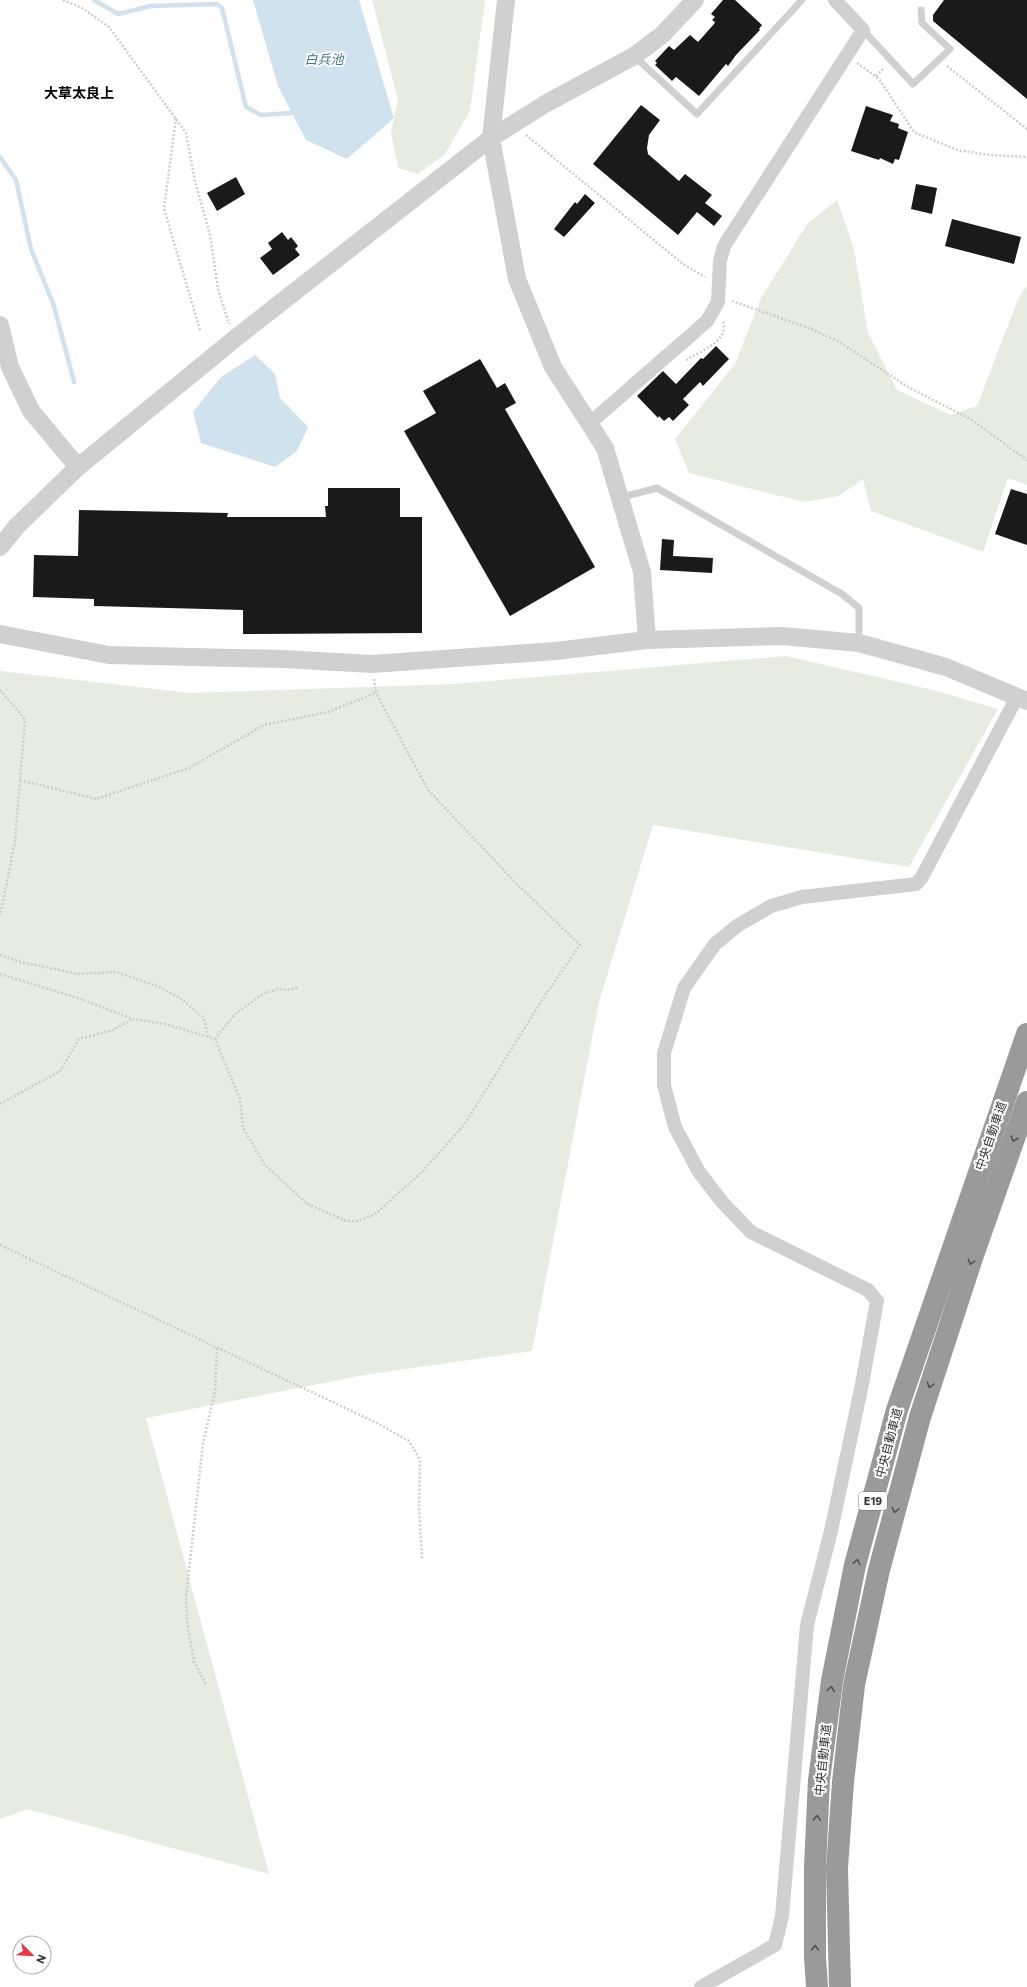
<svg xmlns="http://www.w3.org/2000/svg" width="1027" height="1987" font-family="Commissioner,'Noto Sans JP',sans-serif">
  <rect width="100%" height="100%" fill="#fff"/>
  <!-- green -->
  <g fill="#e6ecdf">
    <polygon points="372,0 485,0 470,111 444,155 418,174 398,168 391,132 398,100"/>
    <polygon points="837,200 854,249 868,333 897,390 951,415 977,406 1018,299 1027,285 1027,485 1008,478 983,552 871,511 863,479 839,496 804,502 689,473 675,439 735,364 761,298 808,223"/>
    <polygon points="786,656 933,690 998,709 909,867 653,825 599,1002 532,1351 364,1375 146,1418 269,1874 27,1809 0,1819 0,671 190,693 455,684"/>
  </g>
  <!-- water -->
  <g fill="#cfe2ee">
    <polygon points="253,0 359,0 394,118 347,159 306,140 278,86"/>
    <polygon points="255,355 275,374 280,398 308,427 297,451 275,467 201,443 193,412 221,377"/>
  </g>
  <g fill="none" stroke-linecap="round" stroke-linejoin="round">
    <!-- stream -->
    <g stroke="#cfe2ee" stroke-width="4.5">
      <polyline points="94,0 118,14 151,6 217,4 222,8 246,107 261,115 292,113"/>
      <polyline points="0,157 16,180 31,249 54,306 74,382"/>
    </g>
  </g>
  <!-- building -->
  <g fill="#1a1a1a">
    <polygon points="723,0 735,0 762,25 759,29 760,30 736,55 728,66 726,64 699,96 676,77 672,81 655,65 657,63 655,61 669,46 674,50 690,35 698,42 714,24 715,22 712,20 715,17 711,14"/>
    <polygon points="944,0 1027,0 1027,99 933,21 933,15"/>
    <polygon points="641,105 660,120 649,135 647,148 648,154 679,181 685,174 712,195 705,203 722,216 714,226 697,212 678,235 593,164"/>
    <polygon points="866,106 893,115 890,121 899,124 898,128 908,132 899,160 895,159 893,164 880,158 879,160 851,151"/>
    <polygon points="236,177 245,194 217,211 207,193"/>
    <polygon points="916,184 937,188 932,214 911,209"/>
    <polygon points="585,194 595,203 564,237 554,229 575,202 577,204"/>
    <polygon points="952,219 1021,237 1014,264 945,246"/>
    <polygon points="282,232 288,240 291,237 298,246 295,249 300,255 273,275 260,258 272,249 268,243"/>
    <polygon points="716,346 729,359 703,386 700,382 683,399 689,405 673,421 669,417 664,421 659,416 658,418 637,396 663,371 676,384 701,358 703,359"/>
    <polygon points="480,359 497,388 505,383 516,403 505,409 595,567 510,616 404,431 436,413 423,391"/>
    <polygon points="328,488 400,488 400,517 422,517 422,633 243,634 243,610 94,606 94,599 33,597 34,555 78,556 79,510 228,513 227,517 326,517 325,506 328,506"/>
    <polygon points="1011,489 1027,494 1027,545 995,534"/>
    <polygon points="662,539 674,540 673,556 713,558 712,573 660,570"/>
  </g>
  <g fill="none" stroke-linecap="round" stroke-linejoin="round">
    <!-- path -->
    <g stroke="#cdcdcd" stroke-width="2.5" stroke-dasharray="2 2" stroke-linecap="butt">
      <polyline points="63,0 82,8 109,27 186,133 195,181 210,235 218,289 229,324"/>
      <polyline points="857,63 879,79 914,132 957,150 990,155 1027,157"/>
      <polyline points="947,66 1027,129"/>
      <polyline points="876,76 884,68"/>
      <polyline points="176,118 164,209 200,330"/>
      <polyline points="526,135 683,264 705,277"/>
      <polyline points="732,301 812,329 841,343 908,387 972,420 1027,460"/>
      <path d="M 686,360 C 699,352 730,341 723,322"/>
      <polyline points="0,690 25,719 15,841 0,916"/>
      <polyline points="20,780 96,799 189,768 264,725 328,712 376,693 374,679"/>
      <polyline points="0,955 21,962 79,974 116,972 157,986 180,998 204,1018 208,1037"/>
      <polyline points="0,974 81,999 133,1019 165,1024 215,1039 240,1099 243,1128 265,1165 306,1203 346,1221 357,1221 374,1215 423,1171 464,1125 544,997 580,945 515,882 428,790 376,693"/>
      <polyline points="215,1039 235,1014 263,994 277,989 290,990 298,987"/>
      <polyline points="0,1104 60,1071 79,1039 113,1030 133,1019"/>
      <polyline points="0,1245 377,1423 409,1441 420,1460 419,1506 422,1559"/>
      <polyline points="206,1684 194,1662 187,1622 186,1597 203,1443 215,1392 217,1348"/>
    </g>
    <!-- service -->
    <g stroke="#d0d0d0" stroke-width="7">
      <polyline points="863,30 913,84 950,49 922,23 921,10"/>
      <polyline points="634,56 697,114 802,0"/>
      <polyline points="619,498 657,488 842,594 859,608 859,643"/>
    </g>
    <!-- minor -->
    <g stroke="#d0d0d0" stroke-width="14">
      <polyline points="590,423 707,321 718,302 720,261 724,246 863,30 835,0"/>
      <polyline points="701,1987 775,1945 782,1916 807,1625 831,1531 862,1384 877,1301 868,1290 751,1232 723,1203 699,1172 675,1127 664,1085 664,1053 684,988 715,944 737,926 771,906 802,897 916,884 922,877 1017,697"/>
    </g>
    <!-- tertiary -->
    <g stroke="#d0d0d0" stroke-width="18">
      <polyline points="506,0 491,138 517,279 553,367 605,448 642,572 647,640"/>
      <polyline points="0,325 10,367 31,411 78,467"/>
      <polyline points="0,547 17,526 78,467 237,337 491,138 545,104 634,56 662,35 695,0"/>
      <polyline points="0,634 109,655 283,659 372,664 556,651 647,640 782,636 859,643 946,667 1027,701"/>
    </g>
    <!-- motorway -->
    <g stroke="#9a9a9a" stroke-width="22">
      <polyline points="817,1987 815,1957 815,1867 819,1780 832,1681 855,1565 897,1410 1027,1034"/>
      <polyline points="840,1987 837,1868 843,1782 854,1685 879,1570 920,1417 973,1255 1027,1102"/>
    </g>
  </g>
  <!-- one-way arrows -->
  <defs><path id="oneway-chevron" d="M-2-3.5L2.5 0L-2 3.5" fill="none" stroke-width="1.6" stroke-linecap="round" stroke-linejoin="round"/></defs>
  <g stroke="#525252">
    <use href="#oneway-chevron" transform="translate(1014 1139) rotate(109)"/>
    <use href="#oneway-chevron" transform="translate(971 1262) rotate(108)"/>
    <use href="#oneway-chevron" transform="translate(930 1385) rotate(108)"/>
    <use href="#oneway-chevron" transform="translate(895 1510) rotate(105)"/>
    <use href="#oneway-chevron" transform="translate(857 1562) rotate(-76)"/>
    <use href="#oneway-chevron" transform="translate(831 1689) rotate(-83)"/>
    <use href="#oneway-chevron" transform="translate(817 1818) rotate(-87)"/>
    <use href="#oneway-chevron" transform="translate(815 1948) rotate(-90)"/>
  </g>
  <g text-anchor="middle" stroke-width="4" stroke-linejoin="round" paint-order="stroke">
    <!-- shield labels -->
    <rect fill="#fff" stroke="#707070" stroke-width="1" x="859" y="1492" width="28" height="18" rx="3"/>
    <g font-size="11" font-weight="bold" fill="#333">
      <text x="873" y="1505">E19</text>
    </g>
    <!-- street labels -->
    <g font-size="12" fill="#333" stroke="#fff">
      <text transform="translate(991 1136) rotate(-71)" y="4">中央自動車道</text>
      <text transform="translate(889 1443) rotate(-75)" y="4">中央自動車道</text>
      <text transform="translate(823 1760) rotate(-84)" y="4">中央自動車道</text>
    </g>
    <!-- water labels -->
    <g font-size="13" font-style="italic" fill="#3f7597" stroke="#fff">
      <text x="324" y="64">白兵池</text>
    </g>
    <!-- quarter labels -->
    <g font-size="14" font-weight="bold" fill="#000" stroke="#fff">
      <text x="79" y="98">大草太良上</text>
    </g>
  </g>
  <!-- north arrow -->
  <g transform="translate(32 1955) rotate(114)"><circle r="19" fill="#ffffff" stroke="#adadad"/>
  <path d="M0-3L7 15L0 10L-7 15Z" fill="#e63946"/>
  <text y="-6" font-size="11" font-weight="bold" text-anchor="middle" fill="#333333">N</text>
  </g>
</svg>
